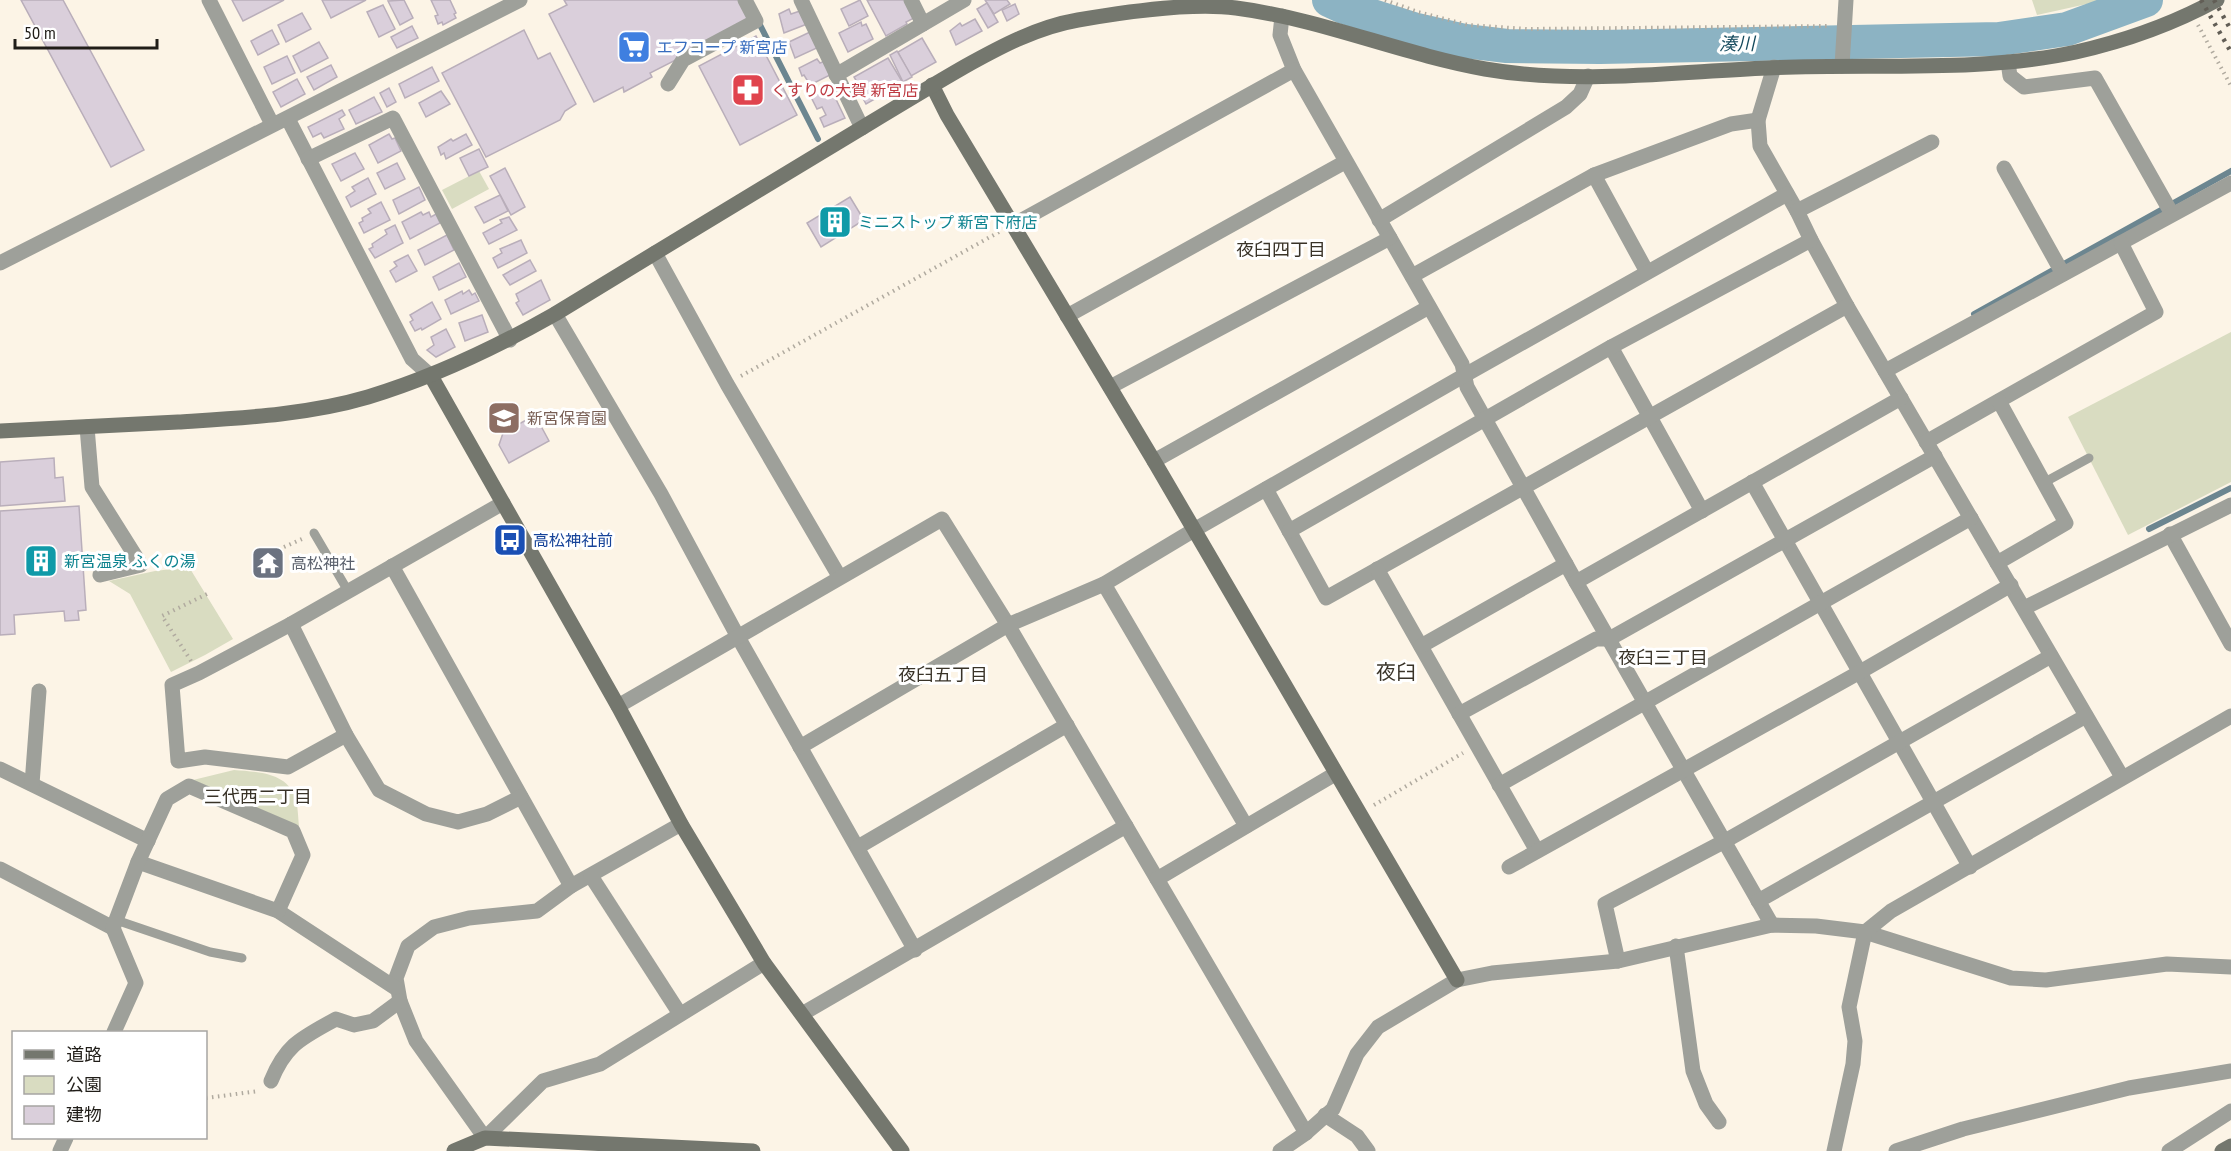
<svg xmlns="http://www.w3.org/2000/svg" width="2231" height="1151" font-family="'PT Sans Narrow','Noto Sans JP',sans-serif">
  <rect width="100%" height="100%" fill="#fcf4e6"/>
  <!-- green -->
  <g fill="#d9dcc1">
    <polygon points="2032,0 2105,0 2037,15"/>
    <polygon points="479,171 489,189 452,209 442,190"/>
    <polygon points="2231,332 2231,482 2128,535 2068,417"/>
    <polygon points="189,567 233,639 205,655 171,672 130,594 109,581 155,571"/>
    <path d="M 234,770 C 257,772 286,772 295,797 C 298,805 298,817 299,826 L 193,780 Z"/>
  </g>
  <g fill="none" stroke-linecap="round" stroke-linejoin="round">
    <!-- stream -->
    <g stroke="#6c8690" stroke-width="6">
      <polyline points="757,19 818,139"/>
      <polyline points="1974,314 2231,171"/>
      <polyline points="2149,529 2231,488"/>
    </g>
    <!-- river -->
    <polyline stroke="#8cb3c3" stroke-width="34" points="1329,0 1344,7 1413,29 1465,41 1507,46 1600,47 1999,39 2067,29 2146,0"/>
  </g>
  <!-- building -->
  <g fill="#dacfdb" stroke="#b9aeba" stroke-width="1.5">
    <polygon points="21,0 63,0 144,150 111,167"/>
    <polygon points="232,0 284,0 243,21"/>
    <polygon points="322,0 366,0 331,18"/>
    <polygon points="404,0 413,18 400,25 388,1"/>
    <polygon points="431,0 450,0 456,13 454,14 456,18 443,25 442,22 438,24 435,16 438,15"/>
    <polygon points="564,0 743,0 754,20 650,73 652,77 624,92 623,87 594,102 549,14 567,5"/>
    <polygon points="860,0 868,16 849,26 841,9"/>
    <polygon points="867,0 907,0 916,17 906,22 907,24 886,36"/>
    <polygon points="985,0 1007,0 1010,4 994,14"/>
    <polygon points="987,3 998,22 988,28 977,9"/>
    <polygon points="1015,4 1019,14 1007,21 1002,10"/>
    <polygon points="383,5 395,29 379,37 367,12"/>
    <polygon points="789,9 791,14 800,11 807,24 784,33 779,14"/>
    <polygon points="302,13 311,29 286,42 278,25"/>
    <polygon points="975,19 982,31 956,45 950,31 960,23 962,26"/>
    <polygon points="861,22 862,26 866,24 873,39 848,52 839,33"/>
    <polygon points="412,26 418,38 397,48 391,37"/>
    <polygon points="272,30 279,44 258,55 251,41"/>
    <polygon points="524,30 538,59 550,53 576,104 565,111 560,120 486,157 442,73"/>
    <polygon points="810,32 819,47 795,58 789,42"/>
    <polygon points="756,36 797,115 740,145 699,66"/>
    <polygon points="922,38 936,62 911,76 898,52"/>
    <polygon points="319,42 328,58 301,72 293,56"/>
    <polygon points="897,51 912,77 903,82 890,55"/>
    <polygon points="287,56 295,73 272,84 264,67"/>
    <polygon points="888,58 903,83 866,104 859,91 862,90 854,77"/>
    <polygon points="817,59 820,63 825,61 832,74 810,85 804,75 802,76 799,68"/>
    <polygon points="331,65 337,77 314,90 307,77"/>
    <polygon points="432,67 439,81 405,98 399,84"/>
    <polygon points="297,79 305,94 281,107 273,92"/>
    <polygon points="835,82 839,90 833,93 845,118 824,127 820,118 826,115 822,107 817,109 811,97 822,92 821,88"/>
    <polygon points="389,88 396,102 387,107 380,93"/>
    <polygon points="441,91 450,104 426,117 419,103"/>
    <polygon points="374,97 382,112 356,124 349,110"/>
    <polygon points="342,110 345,115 339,119 344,129 324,138 321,133 313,137 308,127"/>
    <polygon points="389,134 392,139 395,138 401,151 378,163 369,145"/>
    <polygon points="466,134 472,145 446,159 444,153 441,155 438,147 451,139 453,141"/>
    <polygon points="479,149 488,167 469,176 460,158"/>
    <polygon points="355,153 364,169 341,181 332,164"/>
    <polygon points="397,163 405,179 385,189 377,173"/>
    <polygon points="505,168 525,207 511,215 490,176"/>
    <polygon points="368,178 376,194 351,207 346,197 355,191 352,187"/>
    <polygon points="419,187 425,200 399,214 393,200"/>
    <polygon points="500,195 508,211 484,223 475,207"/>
    <polygon points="850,197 864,220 821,247 807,223"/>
    <polygon points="381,202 390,220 364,233 359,223 363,221 362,218 371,213 368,209"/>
    <polygon points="421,212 423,215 429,212 431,217 436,214 440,223 410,239 402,222"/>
    <polygon points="509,217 517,230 489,244 483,233 502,223 500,220"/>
    <polygon points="395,225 403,243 375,258 369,249 373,247 372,244 387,234 385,230"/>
    <polygon points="447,235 454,250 425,265 418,250"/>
    <polygon points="521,240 527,253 498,268 493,258 502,253 500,249"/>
    <polygon points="408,255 417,271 396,282 390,271 397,266 394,262"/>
    <polygon points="530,260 536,271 510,285 503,275"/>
    <polygon points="459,263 466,277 439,290 433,277"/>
    <polygon points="541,280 550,300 523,315 516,303 519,301 516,294"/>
    <polygon points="469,290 472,295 475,293 479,301 451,314 445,300 462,291 463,294"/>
    <polygon points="432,302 441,319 422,330 421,328 415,331 410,322 413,320 410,315"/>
    <polygon points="482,315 488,332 465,341 459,323"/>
    <polygon points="446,329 455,347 436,357 427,350 434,345 431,337"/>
    <polygon points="535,415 549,441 509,463 499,445 503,433"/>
    <polygon points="54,458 55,478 63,477 65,501 0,506 0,462"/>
    <polygon points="79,506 86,610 78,611 79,620 65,621 64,611 14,615 15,634 0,635 0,511"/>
  </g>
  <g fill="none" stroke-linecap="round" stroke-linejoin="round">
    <!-- path -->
    <g stroke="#b0aa9f" stroke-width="4" stroke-dasharray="1.5 4.5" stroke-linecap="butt">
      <polyline points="1385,0 1418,12 1468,25 1527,29 1830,26"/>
      <polyline points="2198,25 2231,86"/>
      <polyline points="741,376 999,232"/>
      <polyline points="284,547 302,539"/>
      <polyline points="191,661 162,616 207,594"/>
      <polyline points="1374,805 1463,753"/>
      <polyline points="206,1098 259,1091"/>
    </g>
    <!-- lane -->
    <g stroke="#9ea09a" stroke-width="9">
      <polyline points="2045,482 2089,458"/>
      <polyline points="314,533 348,591"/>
      <polyline points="116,920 210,952 242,958"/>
    </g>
    <!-- street -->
    <g stroke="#9ea09a" stroke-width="15">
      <polyline points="209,0 272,124"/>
      <polyline points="801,0 862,128"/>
      <polyline points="911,0 923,24"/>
      <polyline points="1282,16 1280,35 1294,70 1462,364 1467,387 1576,582 1772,925"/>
      <polyline points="2008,62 2010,76 2024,87 2095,78 2172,214"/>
      <polyline points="1842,66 1846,0"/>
      <polyline points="1774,67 1758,120 1760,146 1797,211 1811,240 1847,306 2122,777"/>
      <polyline points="836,75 964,0"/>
      <polyline points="668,84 683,60 756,21 745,0"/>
      <polyline points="288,119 412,359 431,376"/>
      <polyline points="308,159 393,118 510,340"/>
      <polyline points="2004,168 2063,274"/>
      <polyline points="1594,175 1647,272"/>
      <polyline points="1797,211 1932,142"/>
      <polyline points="1379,220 1566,107 1580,94 1588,76"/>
      <polyline points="1013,225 1294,70"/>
      <polyline points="655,253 727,384 839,576"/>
      <polyline points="0,263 520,0"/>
      <polyline points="1412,276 1594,175 1731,124 1758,120"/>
      <polyline points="555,314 661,494 738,637 915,950"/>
      <polyline points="1067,316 1345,162"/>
      <polyline points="1611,347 1702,511"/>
      <polyline points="1885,371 2231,183"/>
      <polyline points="1110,387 1390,238"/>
      <polyline points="87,427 92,487 141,565 100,575"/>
      <polyline points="1926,442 2156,312 2121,243"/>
      <polyline points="1154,461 1429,307"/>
      <polyline points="1752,482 1970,867"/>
      <polyline points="1266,489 1326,598 1847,306"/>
      <polyline points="1289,531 1611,347 1811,240"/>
      <polyline points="2170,534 2231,644"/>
      <polyline points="1997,563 2066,523 1999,401"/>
      <polyline points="392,566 571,886"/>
      <polyline points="1377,569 1537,851"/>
      <polyline points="1576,582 1901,398"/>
      <polyline points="1104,584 1246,826"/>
      <polyline points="2024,608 2231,505"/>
      <polyline points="291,624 346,735 379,790 426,814 458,822 487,814 521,797"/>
      <polyline points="1421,646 1566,564"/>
      <polyline points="618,706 942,519 1008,625 1306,1133"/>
      <polyline points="1459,714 1596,639 1609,639 1935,456"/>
      <polyline points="346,735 288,767 205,757 178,761 172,685 199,673 291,624 503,503"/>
      <polyline points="800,747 1008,625 1104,584 1194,530 1465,375 1787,194"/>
      <polyline points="0,769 148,841"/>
      <polyline points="32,784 39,691"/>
      <polyline points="1499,785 1971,518"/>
      <polyline points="681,824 571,886 537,911 469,918 434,927 408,946 396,978 400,1001 416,1041 485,1138 543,1081 600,1064 764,963"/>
      <polyline points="858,847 1067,725"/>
      <polyline points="138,862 278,911 397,989"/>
      <polyline points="1509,867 1860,672 2011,585"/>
      <polyline points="0,869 113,928"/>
      <polyline points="591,876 680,1014"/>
      <polyline points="1157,879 1335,774"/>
      <polyline points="1758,901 2086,716"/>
      <polyline points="1676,946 1693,1071 1706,1104 1719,1122"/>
      <polyline points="1618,961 1605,904 1725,841 2051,656"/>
      <polyline points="802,1014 1126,826"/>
      <polyline points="114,1032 136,983 113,928 138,862 167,799 189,786 293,831 303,855 278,911"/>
      <path d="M 271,1081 C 286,1044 302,1038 336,1019 L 354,1025 L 373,1021 L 400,1001"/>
      <polyline points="1325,1115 1357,1136 1368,1151"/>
      <polyline points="60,1151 66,1138"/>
      <polyline points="1280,1151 1306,1133 1333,1109 1357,1054 1378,1027 1457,980 1492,973 1618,961 1772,925 1816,926 1865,932 2011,978 2046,980 2167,964 2231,967"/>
      <polyline points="1834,1151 1853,1064 1855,1041 1849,1007 1865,932 1891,911 2231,716"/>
      <polyline points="1896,1151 1963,1129 2129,1088 2231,1071"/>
      <polyline points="2169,1151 2231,1111"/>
    </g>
    <!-- secondary -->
    <g stroke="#74776e" stroke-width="15">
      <polyline points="932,85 947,115 1154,461 1457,980"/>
      <polyline points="431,376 618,706 681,824 764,963 902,1151"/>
      <path d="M 0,431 C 59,428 119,425 178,422 C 241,418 307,415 368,397 C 434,377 495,348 555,314 C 658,251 762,188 865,126 C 898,106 931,86 964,67 C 1000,47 1037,27 1078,20 C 1124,12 1190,2 1236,8 C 1321,19 1401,54 1485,69 C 1577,85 1674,72 1767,68 C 1867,63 1979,73 2076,52 C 2125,41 2173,24 2217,0"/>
      <polyline points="454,1151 485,1138 753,1151"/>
      <polyline points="2222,1151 2231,1146"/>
    </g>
    <!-- rail -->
    <g stroke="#625e56" stroke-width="4.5" stroke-dasharray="3 6" stroke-linecap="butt">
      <polyline points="2201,0 2231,52"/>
      <polyline points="2214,0 2231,30"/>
    </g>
  </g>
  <!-- icons -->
  <defs>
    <g id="supermarket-square" transform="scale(1.725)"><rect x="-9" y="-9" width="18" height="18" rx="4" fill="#3f7fe0" stroke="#fff"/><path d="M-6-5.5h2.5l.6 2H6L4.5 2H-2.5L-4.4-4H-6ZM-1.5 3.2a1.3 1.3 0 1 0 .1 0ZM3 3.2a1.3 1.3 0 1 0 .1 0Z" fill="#fff"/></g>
    <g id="pharmacy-square" transform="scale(1.725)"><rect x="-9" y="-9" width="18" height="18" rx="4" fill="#e0444e" stroke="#fff"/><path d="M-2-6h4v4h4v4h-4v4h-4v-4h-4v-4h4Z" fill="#fff"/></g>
    <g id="building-square" transform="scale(1.725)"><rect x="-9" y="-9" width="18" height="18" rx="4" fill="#0f9aa8" stroke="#fff"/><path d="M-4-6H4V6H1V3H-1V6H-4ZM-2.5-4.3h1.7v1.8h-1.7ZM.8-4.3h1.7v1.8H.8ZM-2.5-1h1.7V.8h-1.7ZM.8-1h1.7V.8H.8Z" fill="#fff"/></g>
    <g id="school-square" transform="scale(1.725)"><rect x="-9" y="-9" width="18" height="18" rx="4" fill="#8d6e63" stroke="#fff"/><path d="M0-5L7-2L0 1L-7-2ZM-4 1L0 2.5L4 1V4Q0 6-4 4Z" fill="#fff"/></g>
    <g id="bus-square" transform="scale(1.725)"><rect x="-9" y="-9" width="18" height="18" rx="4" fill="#1a4fb4" stroke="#fff"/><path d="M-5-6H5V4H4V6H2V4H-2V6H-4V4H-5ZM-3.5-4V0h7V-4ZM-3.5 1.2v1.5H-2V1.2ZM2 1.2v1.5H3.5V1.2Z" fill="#fff"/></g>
    <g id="temple-square" transform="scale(1.725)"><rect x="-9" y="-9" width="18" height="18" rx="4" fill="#6b7280" stroke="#fff"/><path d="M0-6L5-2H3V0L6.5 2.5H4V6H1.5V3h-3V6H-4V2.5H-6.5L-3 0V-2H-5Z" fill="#fff"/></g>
  </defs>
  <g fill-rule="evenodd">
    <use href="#supermarket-square" x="634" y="47"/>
    <use href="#pharmacy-square" x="748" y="90"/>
    <use href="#building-square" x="835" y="222"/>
    <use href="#school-square" x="504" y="418"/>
    <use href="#bus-square" x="510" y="540"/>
    <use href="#building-square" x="41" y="561"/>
    <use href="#temple-square" x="268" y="563"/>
  </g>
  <g text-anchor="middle" stroke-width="6" stroke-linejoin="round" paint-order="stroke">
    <!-- shop labels -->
    <g font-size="16" fill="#366cbe" stroke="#fff" text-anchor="start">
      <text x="657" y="53">エフコープ 新宮店</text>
    </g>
    <!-- health labels -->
    <g font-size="16" fill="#be3a42" stroke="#fff" text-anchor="start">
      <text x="771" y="96">くすりの大賀 新宮店</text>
    </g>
    <!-- culture labels -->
    <g font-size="16" fill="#0d838f" stroke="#fff" text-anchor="start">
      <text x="858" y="228">ミニストップ 新宮下府店</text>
      <text x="64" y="567">新宮温泉 ふくの湯</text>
    </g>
    <!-- education labels -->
    <g font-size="16" fill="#785e54" stroke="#fff" text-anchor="start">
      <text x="527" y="424">新宮保育園</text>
    </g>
    <!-- transit labels -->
    <g font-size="16" fill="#164399" stroke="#fff" text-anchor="start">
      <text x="533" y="546">高松神社前</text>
    </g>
    <!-- worship labels -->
    <g font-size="16" fill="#5b616d" stroke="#fff" text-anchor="start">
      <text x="291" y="569">高松神社</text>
    </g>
    <!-- water labels -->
    <g font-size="18" font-style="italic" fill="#154a5d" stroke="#fff">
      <text transform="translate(1737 44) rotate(-1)" y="6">湊川</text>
    </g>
    <!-- neighbourhood labels -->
    <g font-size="18" fill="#393328" stroke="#fff">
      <text x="1281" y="256">夜臼四丁目</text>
      <text x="1663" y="664">夜臼三丁目</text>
      <text x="943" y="681">夜臼五丁目</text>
      <text x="258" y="803">三代西二丁目</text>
    </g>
    <!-- quarter labels -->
    <g font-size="20" fill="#393328" stroke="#fff">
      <text x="1396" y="679">夜臼</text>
    </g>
  </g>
  <!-- legend -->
  <rect x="12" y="1031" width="195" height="108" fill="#ffffff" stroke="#a6a5a3" stroke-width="1.5"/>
  <rect x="24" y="1050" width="30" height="9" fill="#74776e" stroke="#a6a5a3" stroke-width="1.5"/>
  <text x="66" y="1061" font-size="18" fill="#201d18">道路</text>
  <rect x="24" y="1076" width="30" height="18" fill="#d9dcc1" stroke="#a6a5a3" stroke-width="1.5"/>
  <text x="66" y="1091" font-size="18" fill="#201d18">公園</text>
  <rect x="24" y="1106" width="30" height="18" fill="#dacfdb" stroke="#a6a5a3" stroke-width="1.5"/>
  <text x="66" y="1121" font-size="18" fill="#201d18">建物</text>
  <!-- scale -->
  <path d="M15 39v9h142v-9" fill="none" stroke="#201d18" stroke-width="3"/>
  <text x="24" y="39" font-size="18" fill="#201d18" stroke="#ffffff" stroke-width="4.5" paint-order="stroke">50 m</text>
</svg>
